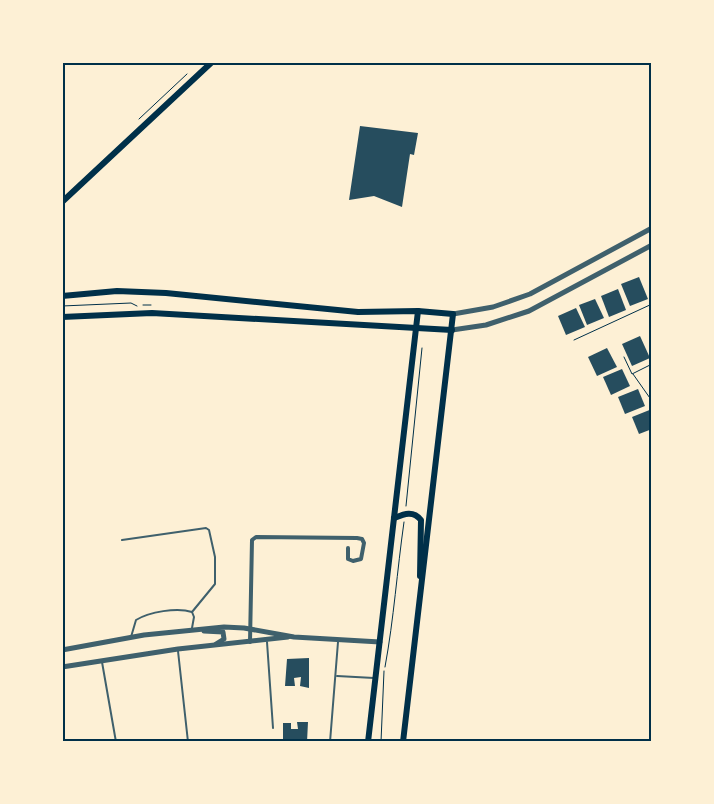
<svg xmlns="http://www.w3.org/2000/svg" width="714" height="804" font-family="'Nunito Sans',sans-serif">
  <rect width="100%" height="100%" fill="#fdf0d5"/>
  <!-- building -->
  <g fill="#264d5e">
    <polygon points="360,126 418,133 414,155 410,154 402,207 374,196 349,200"/>
    <polygon points="639,277 648,299 630,306 621,284"/>
    <polygon points="618,289 626,310 609,317 601,296"/>
    <polygon points="595,299 604,318 587,325 579,305"/>
    <polygon points="576,308 585,327 566,335 558,316"/>
    <polygon points="640,336 650,358 632,366 622,344"/>
    <polygon points="607,348 617,367 597,376 588,357"/>
    <polygon points="622,369 630,386 611,395 603,377"/>
    <polygon points="638,389 645,406 625,414 618,397"/>
    <polygon points="652,409 652,429 639,434 632,417"/>
    <polygon points="309,658 309,688 300,686 301,677 294,678 295,686 285,686 287,659"/>
    <polygon points="297,722 308,722 307,742 283,742 283,723 291,723 291,729 298,729"/>
  </g>
  <g fill="none" stroke-linecap="round" stroke-linejoin="round">
    <!-- path -->
    <g stroke="#003049" stroke-width="1">
      <polyline points="139,119 187,74"/>
      <polyline points="143,305 151,305"/>
      <polyline points="62,306 131,303 137,306"/>
      <polyline points="574,340 652,304"/>
      <polyline points="624,357 632,374 652,364"/>
      <polyline points="633,374 652,401"/>
      <polyline points="406,506 422,348"/>
      <path d="M 385,667 C 394,618 397,571 404,522"/>
      <polyline points="381,742 384,671"/>
    </g>
    <!-- service -->
    <g stroke="#3f606c" stroke-width="2">
      <polyline points="122,540 206,528 209,530 215,557 215,584 192,612"/>
      <polyline points="192,628 194,617 192,612"/>
      <path d="M 131,637 L 136,620 C 149,612 177,607 192,612"/>
      <polyline points="267,642 273,728"/>
      <polyline points="178,651 188,742"/>
      <polyline points="102,662 116,742"/>
      <polyline points="337,676 374,678"/>
      <polyline points="330,742 338,642"/>
    </g>
    <!-- minor -->
    <polyline stroke="#3f606c" stroke-width="4" points="250,642 252,540 256,537 357,538 362,539 364,543 361,559 353,561 348,559 348,548"/>
    <!-- tertiary -->
    <g stroke="#3f606c" stroke-width="5">
      <polyline points="453,314 493,307 530,294 652,228"/>
      <polyline points="452,330 486,325 529,311 652,245"/>
      <polyline points="204,631 223,632 224,639 216,644"/>
      <polyline points="62,650 144,635 224,627 244,628 294,637 380,642"/>
      <polyline points="62,667 178,649 288,637"/>
    </g>
    <!-- primary -->
    <g stroke="#003049" stroke-width="6">
      <polyline points="62,202 212,62"/>
      <polyline points="62,296 117,291 166,293 358,312 418,311 453,314 403,742"/>
      <polyline points="62,317 152,313 452,330"/>
      <path d="M 394,518 C 404,514 413,510 421,520 L 420,576"/>
      <polyline points="368,742 418,311"/>
    </g>
  </g>
  <!-- border -->
  <rect width="714" height="804" fill="none" stroke="#fdf0d5" stroke-width="128"/>
  <rect x="64" y="64" width="586" height="676" fill="none" stroke="#003049" stroke-width="2"/>
</svg>
